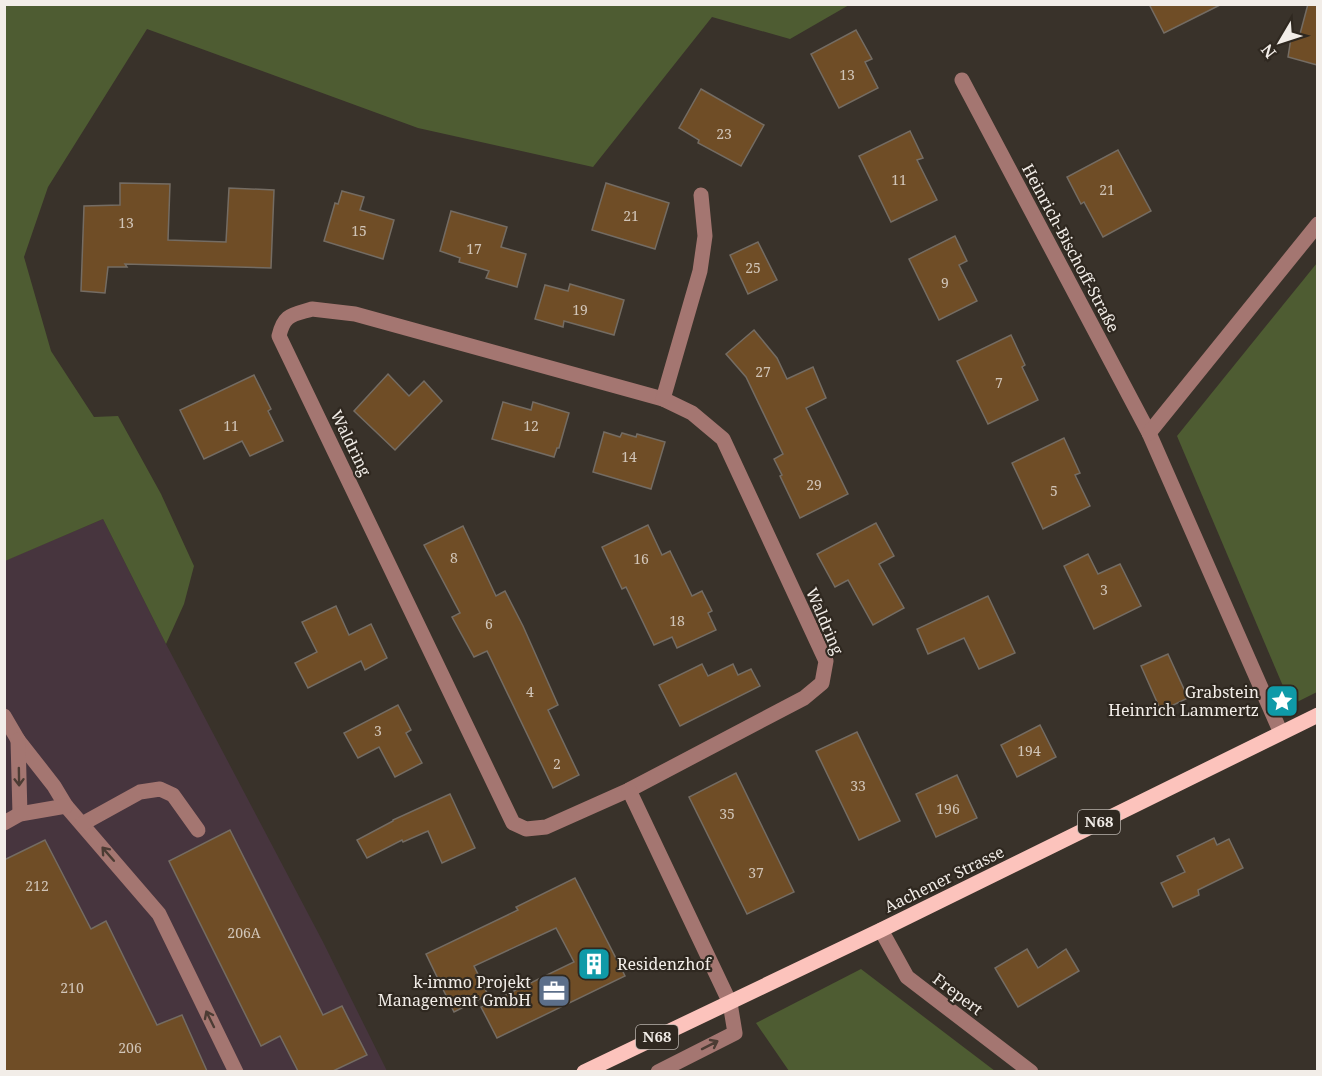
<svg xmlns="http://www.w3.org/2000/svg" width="1322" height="1076" font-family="'Noto Serif',serif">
  <rect width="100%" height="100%" fill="#39322a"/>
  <!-- commercial -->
  <polygon fill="#47353e" points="103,519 166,644 323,942 387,1071 5,1071 4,561"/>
  <!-- green -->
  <g fill="#4e5c32">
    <polygon points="5,4 849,4 849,5 790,39 712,17 593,167 418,128 147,29 48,187 24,257 51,351 94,417 118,416 161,494 194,566 184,604 166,644 103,519 5,561"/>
    <polygon points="1317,263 1317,692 1291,705 1177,436"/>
    <polygon points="861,969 995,1071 789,1071 756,1023"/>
  </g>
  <!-- building -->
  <g fill="#6f4d26" stroke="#746c63" stroke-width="1.5">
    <polygon points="1149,4 1222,4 1164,33"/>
    <polygon points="1308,4 1317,4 1317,65 1288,57 1292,32 1300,34"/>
    <polygon points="856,30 872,59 865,62 878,88 839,108 811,54"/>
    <polygon points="701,89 764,125 741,166 698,143 699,140 679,128"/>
    <polygon points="910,131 923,158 917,160 937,200 891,222 859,156"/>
    <polygon points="1118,150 1151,211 1103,237 1084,202 1081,204 1067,177"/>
    <polygon points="120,183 170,184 168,240 226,242 229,188 274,190 271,268 125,264 127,267 108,267 105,293 81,291 84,206 120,205"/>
    <polygon points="606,183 669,203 655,249 592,230"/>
    <polygon points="342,191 364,197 360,210 394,220 383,259 324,241 335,203 338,204"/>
    <polygon points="451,211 507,227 501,247 526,254 517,287 486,278 489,271 459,262 460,258 440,251"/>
    <polygon points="955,236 967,261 959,265 977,301 939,320 909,259"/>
    <polygon points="758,242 777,280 748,294 730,255"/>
    <polygon points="570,284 624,300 614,335 564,321 563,327 535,319 545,285 568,291"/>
    <polygon points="754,330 777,358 787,379 813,367 826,398 806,408 848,494 800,518 780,476 782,475 774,459 783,454 746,377 726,354"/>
    <polygon points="1011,335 1025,365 1022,367 1038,400 988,424 957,361"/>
    <polygon points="388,374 409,396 424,381 442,401 395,450 354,411"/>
    <polygon points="254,375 271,409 268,411 283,441 250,456 242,441 204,459 180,410"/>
    <polygon points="503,402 531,410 533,402 569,413 559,448 557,448 554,457 492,439"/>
    <polygon points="604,432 620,437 622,433 636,437 637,434 665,442 651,489 593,472"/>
    <polygon points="1064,438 1080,473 1075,475 1090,506 1043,529 1012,463"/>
    <polygon points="876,523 894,556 879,564 904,608 873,625 848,580 835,587 817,554"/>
    <polygon points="648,525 662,555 670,551 692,596 702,591 712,611 708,613 716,630 677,648 672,637 654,645 626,587 622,589 602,547"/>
    <polygon points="463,526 496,596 505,591 523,626 558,705 548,710 579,775 553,788 487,651 474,657 452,617 460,613 424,545"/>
    <polygon points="1088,554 1098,574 1120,564 1141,606 1094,629 1064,566"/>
    <polygon points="988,596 1015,653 979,669 964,638 928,654 917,629"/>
    <polygon points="336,606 349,635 371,624 387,658 365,670 361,661 308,688 295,663 317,652 302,622"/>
    <polygon points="1168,654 1188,698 1161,711 1141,666"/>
    <polygon points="702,664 708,676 733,664 738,675 751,669 760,686 680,726 659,685"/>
    <polygon points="398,705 411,730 406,733 422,763 395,777 379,747 358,758 344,733"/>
    <polygon points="1040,725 1056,757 1017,777 1001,745"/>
    <polygon points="857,732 900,821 859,840 816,751"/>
    <polygon points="736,773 794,892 747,914 689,797"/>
    <polygon points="957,775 977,818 936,837 916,794"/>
    <polygon points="450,794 475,848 442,863 428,831 403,842 402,840 367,858 357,840 393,821 393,820"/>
    <polygon points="230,830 323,1015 342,1006 367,1055 333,1071 298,1071 280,1036 261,1046 169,861"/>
    <polygon points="1214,838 1217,845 1229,839 1243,868 1198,890 1199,895 1173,907 1161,883 1185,872 1177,856"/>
    <polygon points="45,840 91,929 106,921 157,1025 182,1015 207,1071 4,1071 4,860"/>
    <polygon points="575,878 625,976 497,1038 481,1007 574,962 556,928 474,966 488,995 454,1012 426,954 518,910 516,907"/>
    <polygon points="1027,949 1038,968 1066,949 1079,971 1018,1007 995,968"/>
  </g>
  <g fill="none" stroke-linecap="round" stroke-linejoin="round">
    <!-- minor -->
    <g stroke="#a47671" stroke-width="15">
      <polyline points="962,80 1149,433 1281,733"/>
      <path d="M 312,309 L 355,314 L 663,399 L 692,413 L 723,439 L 826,661 L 822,683 L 804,698 L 629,790 L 546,827 L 526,829 L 513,823 L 279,336 C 284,314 292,315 312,309 Z"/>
      <polyline points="663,399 700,271 705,236 701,195"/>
      <polyline points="1149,433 1318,224"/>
      <polyline points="4,716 18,740 54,786 66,806 159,914 236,1072"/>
      <polyline points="18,740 20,814"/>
      <polyline points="629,790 730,1003 735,1033 658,1072"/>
      <polyline points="4,823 20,814 66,806"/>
      <polyline points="82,824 140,792 160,789 173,795 198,830"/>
      <polyline points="881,930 907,977 1031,1072"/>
    </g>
    <!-- major -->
    <polyline stroke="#fcc3bc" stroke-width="15" points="584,1072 881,930 1318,715"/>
  </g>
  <!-- one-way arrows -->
  <defs><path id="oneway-shaft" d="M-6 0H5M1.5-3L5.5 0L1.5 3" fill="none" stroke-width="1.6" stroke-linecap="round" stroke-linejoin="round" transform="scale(1.5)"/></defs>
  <g stroke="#4c3c34">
    <use href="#oneway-shaft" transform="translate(19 777) rotate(89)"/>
    <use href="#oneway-shaft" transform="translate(108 854) rotate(-131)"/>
    <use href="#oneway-shaft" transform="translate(210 1019) rotate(-116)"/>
    <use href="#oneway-shaft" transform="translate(710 1045) rotate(-27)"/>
  </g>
  <!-- icons -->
  <defs>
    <g id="sight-square" transform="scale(1.725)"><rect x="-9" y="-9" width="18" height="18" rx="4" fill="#0f9aa8" stroke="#2f2820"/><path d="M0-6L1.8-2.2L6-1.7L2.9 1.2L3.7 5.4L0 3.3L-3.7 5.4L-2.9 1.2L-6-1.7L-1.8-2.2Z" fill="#fff"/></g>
    <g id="building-square" transform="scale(1.725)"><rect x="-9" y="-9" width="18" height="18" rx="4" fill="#0f9aa8" stroke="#2f2820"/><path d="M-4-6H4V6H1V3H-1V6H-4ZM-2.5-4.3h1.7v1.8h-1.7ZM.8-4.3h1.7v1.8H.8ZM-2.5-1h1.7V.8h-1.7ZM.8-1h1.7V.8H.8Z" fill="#fff"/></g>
    <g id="office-square" transform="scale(1.725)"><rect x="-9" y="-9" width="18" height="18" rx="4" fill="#5c6f8a" stroke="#2f2820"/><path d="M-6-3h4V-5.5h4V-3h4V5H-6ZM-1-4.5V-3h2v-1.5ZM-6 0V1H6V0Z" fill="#fff"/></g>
  </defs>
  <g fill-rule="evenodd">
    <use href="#sight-square" x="1282" y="701"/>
    <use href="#building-square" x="594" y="964"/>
    <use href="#office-square" x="554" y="991"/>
  </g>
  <g text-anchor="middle" stroke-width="4.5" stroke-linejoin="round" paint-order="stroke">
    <!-- number labels -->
    <g font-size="14" fill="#d1c5b8">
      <text x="847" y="80">13</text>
      <text x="724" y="139">23</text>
      <text x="899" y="185">11</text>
      <text x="1107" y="195">21</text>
      <text x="631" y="221">21</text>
      <text x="126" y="228">13</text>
      <text x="359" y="236">15</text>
      <text x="474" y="254">17</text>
      <text x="753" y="273">25</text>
      <text x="945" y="288">9</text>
      <text x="580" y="315">19</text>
      <text x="763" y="377">27</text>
      <text x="999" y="388">7</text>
      <text x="231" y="431">11</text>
      <text x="531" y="431">12</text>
      <text x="629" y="462">14</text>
      <text x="814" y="490">29</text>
      <text x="1054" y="496">5</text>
      <text x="454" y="563">8</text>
      <text x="641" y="564">16</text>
      <text x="1104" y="595">3</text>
      <text x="677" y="626">18</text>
      <text x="489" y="629">6</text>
      <text x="530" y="697">4</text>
      <text x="378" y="736">3</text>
      <text x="1029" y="756">194</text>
      <text x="557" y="769">2</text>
      <text x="858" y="791">33</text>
      <text x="948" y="814">196</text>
      <text x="727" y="819">35</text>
      <text x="756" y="878">37</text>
      <text x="37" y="891">212</text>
      <text x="244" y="938">206A</text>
      <text x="72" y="993">210</text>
      <text x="130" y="1053">206</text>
    </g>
    <!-- shield labels -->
    <g fill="#2f2820" stroke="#b8b2ac" stroke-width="1.5">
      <rect x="1078" y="810" width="42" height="24" rx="4.5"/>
      <rect x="636" y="1025" width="42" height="24" rx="4.5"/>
    </g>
    <g font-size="15" font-weight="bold" fill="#f2ede8">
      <text x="1099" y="827">N68</text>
      <text x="657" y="1042">N68</text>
    </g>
    <!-- street labels -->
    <g font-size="16" fill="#f2ede8" stroke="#2f2820">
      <text transform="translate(1071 248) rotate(62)" y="6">Heinrich-Bischoff-Straße</text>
      <text transform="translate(351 443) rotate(64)" y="6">Waldring</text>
      <text transform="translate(825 621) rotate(67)" y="6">Waldring</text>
      <text transform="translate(944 879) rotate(-26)" y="6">Aachener Strasse</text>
      <text transform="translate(958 994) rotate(37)" y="6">Frepert</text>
    </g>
    <!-- poi labels -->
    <g font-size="16" fill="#f2ede8" stroke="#2f2820" text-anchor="end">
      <text x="1259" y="698">Grabstein<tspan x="1259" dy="18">Heinrich Lammertz</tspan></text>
      <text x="617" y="970" text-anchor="start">Residenzhof</text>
      <text x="531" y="988">k-immo Projekt<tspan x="531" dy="18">Management GmbH</tspan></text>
    </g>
  </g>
  <!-- border -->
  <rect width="1322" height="1076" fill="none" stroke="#f2ede8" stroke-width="12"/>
  <!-- north arrow -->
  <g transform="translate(1280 42) rotate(231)" stroke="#2f2820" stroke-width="4.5" paint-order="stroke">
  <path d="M0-4.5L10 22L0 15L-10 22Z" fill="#f2ede8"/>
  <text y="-9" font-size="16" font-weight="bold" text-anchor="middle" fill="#f2ede8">N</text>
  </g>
</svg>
